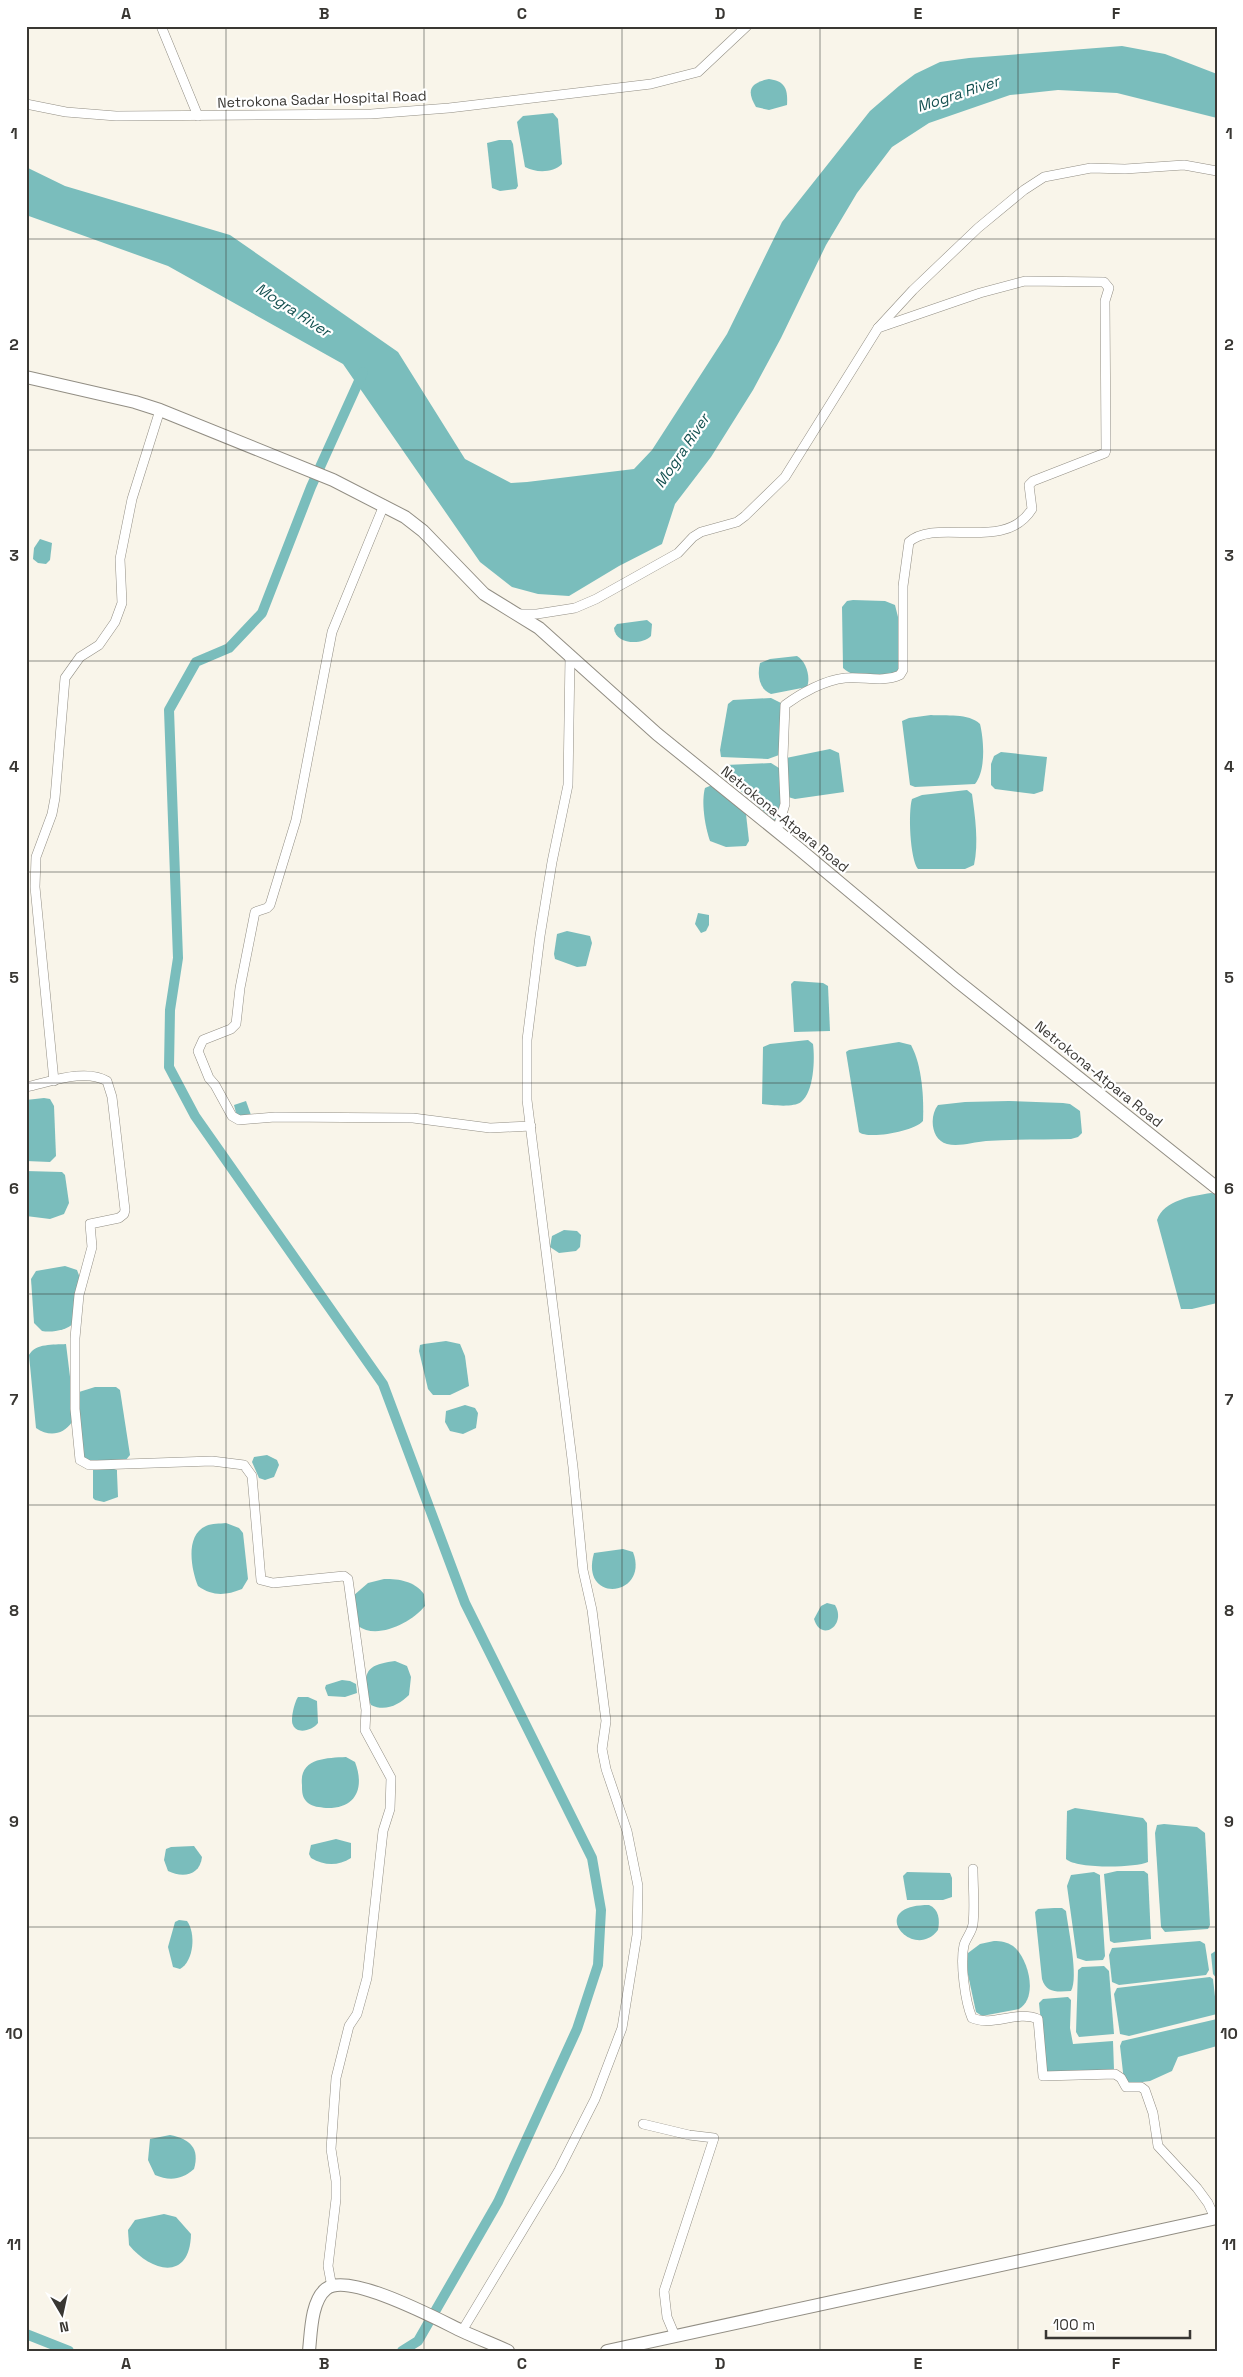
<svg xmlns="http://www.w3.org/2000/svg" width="1243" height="2377" font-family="'Space Grotesk',sans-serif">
  <rect width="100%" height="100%" fill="#f9f5ea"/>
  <!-- water -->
  <g fill="#7abdbc">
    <polygon points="1122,46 1165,54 1217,74 1217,118 1117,93 1058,90 1010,95 929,123 892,147 857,193 826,245 781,338 753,390 711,457 675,504 662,544 619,566 569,596 538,594 512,587 480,562 343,364 168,266 26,215 26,167 65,186 230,235 398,352 465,459 511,483 527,482 634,469 652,450 727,334 782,222 870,111 899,86 915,74 940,62 969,58"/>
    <path d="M 769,79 C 785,81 788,89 787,105 L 769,110 L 756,107 C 746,90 750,83 769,79 Z"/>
    <path d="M 553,113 L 558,119 L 562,164 C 553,173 536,173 525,167 L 517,122 L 523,116 Z"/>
    <polygon points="499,140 511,140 513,144 518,186 516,189 500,191 492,188 487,143"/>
    <polygon points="40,539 52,543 50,560 46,564 38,563 33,559 34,548"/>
    <path d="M 853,600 L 885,601 L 895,605 L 898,617 L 898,672 C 883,675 856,681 843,668 L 842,607 L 847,601 Z"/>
    <path d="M 647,620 L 652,624 L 651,636 C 641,646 615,644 614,628 L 617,624 Z"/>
    <path d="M 797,656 C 806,661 811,677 807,687 L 771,694 C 759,689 757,675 760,663 L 770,659 Z"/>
    <polygon points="771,698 781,703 779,755 768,759 721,757 720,750 728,704 733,700"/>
    <path d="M 931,715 C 945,716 969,713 980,724 C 984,740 986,771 975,784 L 915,787 L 910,785 L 902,721 L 909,718 Z"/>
    <polygon points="830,749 839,753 844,792 795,799 788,797 786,758"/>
    <polygon points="1001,752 1047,757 1043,791 1034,794 995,789 991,785 991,764 994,756"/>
    <polygon points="771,763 779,768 782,803 775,821 726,778 724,773 726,765"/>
    <path d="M 712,785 L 746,814 L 749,841 L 746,846 L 726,847 L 710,841 C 705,827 701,802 705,788 Z"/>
    <path d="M 967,790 L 972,794 C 975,816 979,843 974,865 L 965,869 L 918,869 C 910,859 908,812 912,799 L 922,795 Z"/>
    <polygon points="698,913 709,915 709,925 706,931 701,933 695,924"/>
    <polygon points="567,931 590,936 592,943 586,966 577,967 555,959 554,954 557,934"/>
    <polygon points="794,981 823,983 828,986 830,1031 794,1032 791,984"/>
    <path d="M 808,1040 L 813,1044 C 815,1059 814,1092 801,1102 C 793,1108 771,1105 762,1104 L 763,1047 L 770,1044 Z"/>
    <path d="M 899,1042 L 911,1045 C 922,1065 924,1098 923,1121 C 915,1131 868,1140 859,1132 L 846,1052 L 849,1050 Z"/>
    <polygon points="44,1098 50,1099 54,1106 56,1156 50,1162 26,1161 26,1100"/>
    <polygon points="246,1101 251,1115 243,1119 236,1113 234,1105"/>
    <path d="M 1009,1101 L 1063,1103 L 1070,1104 L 1080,1111 L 1082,1133 L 1078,1137 L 1071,1139 C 1043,1140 1014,1139 986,1141 C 974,1142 959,1147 947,1144 C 931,1140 929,1116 938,1105 L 965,1102 Z"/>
    <polygon points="26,1171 62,1172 65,1175 69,1203 64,1214 50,1219 26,1216"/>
    <path d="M 1211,1193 L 1217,1194 L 1217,1303 L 1192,1309 L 1181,1309 L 1157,1220 C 1164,1200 1192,1196 1211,1193 Z"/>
    <polygon points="564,1230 577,1231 581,1235 580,1247 576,1251 559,1253 550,1247 552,1236"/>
    <path d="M 65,1266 L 77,1270 L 80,1278 L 74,1323 C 67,1330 52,1333 42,1331 L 34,1323 L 31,1279 L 36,1271 Z"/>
    <polygon points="446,1341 460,1344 465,1356 469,1386 450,1395 433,1395 428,1389 419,1351 420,1345 424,1344"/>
    <path d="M 66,1344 L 71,1385 L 72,1422 C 63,1435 49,1437 36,1428 L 29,1355 C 36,1343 53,1345 66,1344 Z"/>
    <polygon points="95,1387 116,1387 120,1390 130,1455 125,1461 91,1463 82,1459 79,1392"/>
    <polygon points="465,1405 475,1408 478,1413 476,1428 463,1434 450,1431 445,1422 446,1411"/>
    <polygon points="267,1455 277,1460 279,1465 274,1477 265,1480 259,1478 252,1462 254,1457"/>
    <polygon points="111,1468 117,1470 117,1473 118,1497 104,1502 95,1500 93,1498 93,1470"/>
    <path d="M 226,1523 L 239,1528 L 243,1533 L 248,1579 L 242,1589 C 225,1596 212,1596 198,1586 C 191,1569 185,1535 206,1526 C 212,1523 220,1524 226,1523 Z"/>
    <path d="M 623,1549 L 633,1552 C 650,1597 579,1605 594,1553 Z"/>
    <path d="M 384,1579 C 400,1579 414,1581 424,1594 L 425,1606 C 411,1623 377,1640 358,1626 L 353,1596 L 368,1583 Z"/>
    <path d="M 827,1603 L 835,1605 C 847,1625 821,1643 814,1619 L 821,1606 Z"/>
    <path d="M 395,1661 L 407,1666 L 411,1677 L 409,1695 C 399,1705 385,1712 371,1705 C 368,1700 368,1695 367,1690 C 362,1666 376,1664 395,1661 Z"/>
    <polygon points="342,1680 350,1681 356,1684 357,1693 345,1697 328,1696 325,1688 326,1685"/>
    <path d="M 308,1697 L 317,1701 L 318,1723 C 313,1730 297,1735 293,1725 C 290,1719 295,1701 298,1697 Z"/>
    <path d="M 346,1757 L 355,1762 C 365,1788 356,1809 326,1808 C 319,1807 313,1807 308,1803 C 302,1798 302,1792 302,1785 C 299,1758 326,1758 346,1757 Z"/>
    <path d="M 1075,1808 L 1143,1818 L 1147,1823 L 1148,1862 C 1135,1868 1076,1869 1066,1859 L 1067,1811 Z"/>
    <polygon points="1164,1824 1197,1827 1205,1833 1210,1925 1208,1929 1165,1932 1161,1927 1155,1833 1157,1825"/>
    <path d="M 336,1839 L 351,1843 L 351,1858 C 338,1866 325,1866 311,1858 L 309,1854 L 311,1845 Z"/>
    <path d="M 194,1846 L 202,1857 C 200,1876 182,1878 168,1871 L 164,1860 L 166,1849 L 171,1847 Z"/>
    <polygon points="1117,1871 1144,1871 1148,1874 1151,1939 1114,1943 1110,1941 1104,1874"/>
    <polygon points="907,1872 950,1873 952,1878 952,1897 943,1900 907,1900 903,1876"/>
    <polygon points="1094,1872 1100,1875 1100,1878 1105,1956 1103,1960 1086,1961 1077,1958 1067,1886 1071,1875"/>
    <path d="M 929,1905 C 939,1909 940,1920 938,1930 C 913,1963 864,1905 929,1905 Z"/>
    <path d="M 1054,1908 L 1062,1908 L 1066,1911 C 1068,1928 1079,1978 1071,1991 C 1057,1992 1046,1993 1042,1979 L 1035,1912 L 1038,1909 Z"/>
    <path d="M 179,1920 L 187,1921 C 196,1933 194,1961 180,1969 L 173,1967 L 168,1947 L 175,1922 Z"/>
    <path d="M 994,1941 C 1001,1941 1007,1942 1013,1946 C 1028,1957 1039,1997 1019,2009 L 982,2016 L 976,2012 L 967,1970 L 968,1953 L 980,1944 Z"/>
    <polygon points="1200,1941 1205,1944 1209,1970 1206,1975 1119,1985 1112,1982 1109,1955 1112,1948"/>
    <polygon points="1217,1950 1217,1979 1213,1974 1211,1954"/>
    <polygon points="1104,1966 1109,1971 1114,2034 1079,2037 1076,2032 1078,1970 1082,1967"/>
    <polygon points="1210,1977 1213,1979 1217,2014 1129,2036 1120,2034 1114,1994 1117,1988"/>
    <polygon points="1068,1997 1071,2000 1070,2028 1073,2044 1113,2041 1114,2070 1046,2072 1039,2003 1043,1999"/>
    <polygon points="1217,2019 1217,2046 1178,2057 1172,2071 1150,2081 1128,2084 1124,2081 1120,2046 1122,2041"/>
    <path d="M 170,2135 C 190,2139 200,2148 194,2169 C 182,2180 169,2181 155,2175 L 148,2160 L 150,2139 Z"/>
    <path d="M 164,2214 L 176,2217 L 191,2234 C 190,2281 152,2273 129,2245 L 128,2230 L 135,2220 Z"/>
  </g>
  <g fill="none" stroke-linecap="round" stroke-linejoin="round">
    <!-- canal -->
    <g stroke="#7abdbc" stroke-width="10">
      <polyline points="363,372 311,487 262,613 229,648 196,662 169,710 178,958 170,1010 169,1067 195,1116 383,1384 465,1603 592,1858 601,1910 598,1965 577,2029 498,2202 418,2341 402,2351"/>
      <polyline points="26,2334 69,2351"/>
    </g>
    <!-- street casing -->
    <g stroke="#928e84" stroke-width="10">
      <g id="street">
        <polyline points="161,26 198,116"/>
        <polyline points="26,104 66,112 116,116 371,114 449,108 651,84 698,72 747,26"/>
        <polyline points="384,505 332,632 296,820 270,905 267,908 255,912 240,988 236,1024 231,1029 203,1040 198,1051 209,1078 215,1085 232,1116 239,1120 275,1117 413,1118 490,1128 531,1126"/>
        <polyline points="518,614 537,614 575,608 596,599 678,553 693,537 701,532 737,522 745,516 785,477 878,328 913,290 978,228 1024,190 1044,177 1091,168 1125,169 1184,165 1217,171"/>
        <path d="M 777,831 L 785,804 L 783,757 L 785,705 C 801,693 825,680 845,678 C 864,676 882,683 900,675 L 903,670 L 903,586 L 909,542 C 936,517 1005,553 1032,509 L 1029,485 L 1033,481 L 1105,453 L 1106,450 L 1105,301 L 1109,288 L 1104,282 L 1025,281 L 980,293 L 878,328"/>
        <polyline points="54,1081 35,887 36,857 52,814 55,798 65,678 80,657 99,645 115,622 122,603 120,559 132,499 160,410"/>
        <path d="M 26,1087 C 50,1082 85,1068 107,1081 L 112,1097 L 125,1210 L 124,1214 L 119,1218 L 90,1224 L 92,1247 L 79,1295 L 75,1338 L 75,1409 L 80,1460 L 89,1465 L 97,1465 L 212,1461 L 244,1465 L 252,1476 L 261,1580 L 273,1583 L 344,1576 L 348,1579 L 366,1710 L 365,1730 L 391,1778 L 390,1809 L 383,1831 L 367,1978 L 357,2014 L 349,2026 L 336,2078 L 331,2149 L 336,2181 L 336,2199 L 328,2266 L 331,2282 L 334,2285"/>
        <path d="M 973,1869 C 973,1887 975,1906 973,1924 C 972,1932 966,1938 964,1945 C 960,1963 965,2001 972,2018 C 993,2027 1017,2010 1038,2019 L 1043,2076 L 1115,2074 L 1121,2078 L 1126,2087 L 1141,2087 L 1145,2090 L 1153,2113 L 1158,2146 L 1197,2188 L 1208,2203 L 1215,2218"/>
        <polyline points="643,2124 689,2135 714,2138 664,2291 667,2317 675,2336"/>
        <polyline points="462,2331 559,2170 595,2099 622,2028 637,1935 638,1886 627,1831 606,1769 602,1749 606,1721 592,1610 583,1570 573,1467 527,1100 527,1040 540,936 552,862 568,785 570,656"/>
      </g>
    </g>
    <!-- secondary casing -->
    <g stroke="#928e84" stroke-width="14">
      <g id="secondary">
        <polyline points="26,377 135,402 160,410 333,480 405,517 423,531 484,594 539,628 657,734 798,848 956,980 1217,1188"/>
        <path d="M 309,2351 C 311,2333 311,2301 326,2289 C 348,2271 439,2320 462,2331 C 477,2338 493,2344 508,2351"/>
        <polyline points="607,2351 1217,2218"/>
      </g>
    </g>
    <!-- street -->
    <use href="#street" stroke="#fff" stroke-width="9"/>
    <!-- secondary -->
    <use href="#secondary" stroke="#fff" stroke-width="12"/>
  </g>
  <!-- grid -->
  <path fill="none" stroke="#393733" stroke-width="1" stroke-opacity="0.55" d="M 226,26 L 226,2351M 424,26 L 424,2351M 622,26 L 622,2351M 820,26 L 820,2351M 1018,26 L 1018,2351M 26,239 L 1217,239M 26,450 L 1217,450M 26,661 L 1217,661M 26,872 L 1217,872M 26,1083 L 1217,1083M 26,1294 L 1217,1294M 26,1505 L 1217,1505M 26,1716 L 1217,1716M 26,1927 L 1217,1927M 26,2138 L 1217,2138"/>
  <g text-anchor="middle" stroke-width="4.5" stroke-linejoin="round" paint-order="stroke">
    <!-- street labels -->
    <g font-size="14" fill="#393733" stroke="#fff">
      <text transform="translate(322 99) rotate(-2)" y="5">Netrokona Sadar Hospital Road</text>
      <text transform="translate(785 819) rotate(39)" y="5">Netrokona-Atpara Road</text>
      <text transform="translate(1099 1074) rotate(39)" y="5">Netrokona-Atpara Road</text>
    </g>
    <!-- water labels -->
    <g font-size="15" font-style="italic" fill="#155151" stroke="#fff">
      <text transform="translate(958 94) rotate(-18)" y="5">Mogra River</text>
      <text transform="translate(293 310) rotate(33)" y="5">Mogra River</text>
      <text transform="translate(682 451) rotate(-56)" y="5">Mogra River</text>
    </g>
  </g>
  <!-- border -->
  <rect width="1243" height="2377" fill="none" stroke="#ffffff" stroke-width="55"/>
  <!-- north arrow -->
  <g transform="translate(62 2314) rotate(171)" stroke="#ffffff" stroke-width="4" paint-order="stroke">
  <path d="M0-4L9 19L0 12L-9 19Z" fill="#393733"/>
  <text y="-8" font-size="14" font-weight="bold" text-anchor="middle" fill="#393733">N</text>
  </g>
  <!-- scale -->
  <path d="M1046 2330v8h144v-8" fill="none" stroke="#393733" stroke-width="2.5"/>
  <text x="1053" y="2330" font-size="15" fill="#393733" stroke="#ffffff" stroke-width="4" paint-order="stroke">100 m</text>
  <rect x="28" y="28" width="1188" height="2322" fill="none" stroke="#393733" stroke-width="2"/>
  <g font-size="16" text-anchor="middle" font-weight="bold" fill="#393733">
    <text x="126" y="19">A</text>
    <text x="324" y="19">B</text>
    <text x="522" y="19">C</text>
    <text x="720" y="19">D</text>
    <text x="918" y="19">E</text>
    <text x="1116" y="19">F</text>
    <text x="14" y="139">1</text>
    <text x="1229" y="139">1</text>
    <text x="14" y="350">2</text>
    <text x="1229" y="350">2</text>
    <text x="14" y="561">3</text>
    <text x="1229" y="561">3</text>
    <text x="14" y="772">4</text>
    <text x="1229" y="772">4</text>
    <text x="14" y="983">5</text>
    <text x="1229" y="983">5</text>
    <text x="14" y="1194">6</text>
    <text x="1229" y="1194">6</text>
    <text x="14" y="1405">7</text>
    <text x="1229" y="1405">7</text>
    <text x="14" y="1616">8</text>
    <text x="1229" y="1616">8</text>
    <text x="14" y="1827">9</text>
    <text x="1229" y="1827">9</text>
    <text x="14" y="2039">10</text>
    <text x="1229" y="2039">10</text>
    <text x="14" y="2250">11</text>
    <text x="1229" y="2250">11</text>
    <text x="126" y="2369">A</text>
    <text x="324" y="2369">B</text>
    <text x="522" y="2369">C</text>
    <text x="720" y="2369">D</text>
    <text x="918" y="2369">E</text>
    <text x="1116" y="2369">F</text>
  </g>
</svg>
